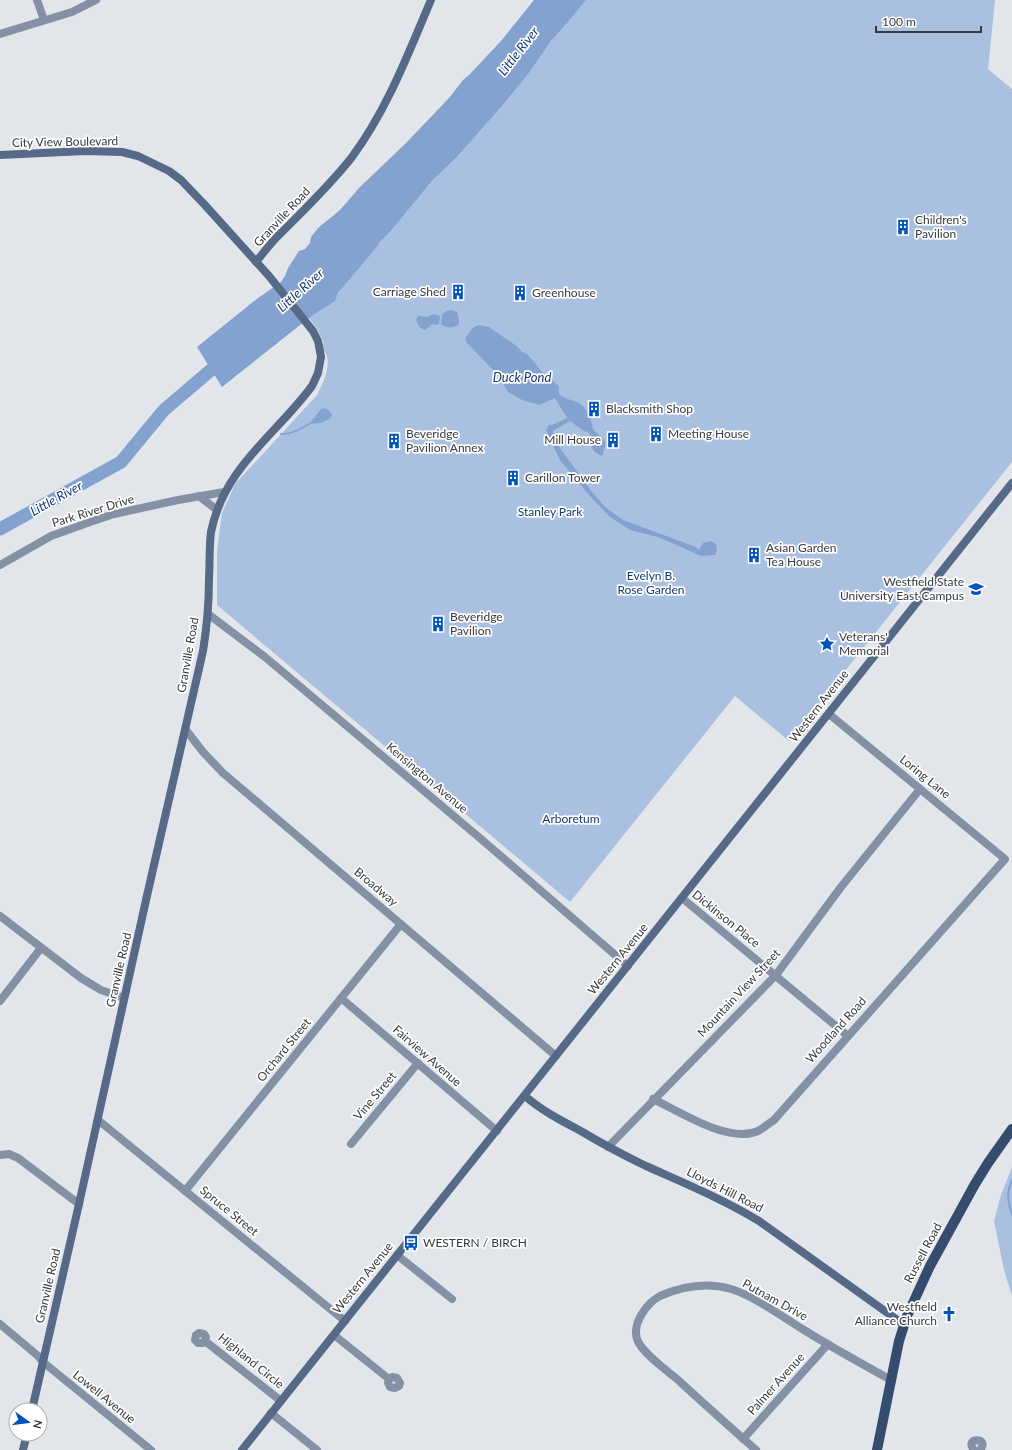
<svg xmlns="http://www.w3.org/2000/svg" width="1012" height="1450" font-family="Lato,sans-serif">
  <rect width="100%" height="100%" fill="#e2e6eb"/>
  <!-- green -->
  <g fill="#aac0e1">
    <path d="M 586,0 L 995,0 L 988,69 L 1012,89 L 1012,462 L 789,741 L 735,696 L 570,902 L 217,605 L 217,551 L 222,513 L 235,484 L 317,395 C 323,384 330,369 327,356 C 326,352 322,349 319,345 L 324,343 L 318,330 L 309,318 L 323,309 L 335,298 L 345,284 L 377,247 L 379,243 L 390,232 L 432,181 L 457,157 L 503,105 L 529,73 L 551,41 L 570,20 Z"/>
    <polygon points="1012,1167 1012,1296 1004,1270 994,1221 1001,1195"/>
  </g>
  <!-- water -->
  <g fill="#84a2d0">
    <polygon points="534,0 586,0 570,20 551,41 529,73 503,105 457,157 432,181 390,232 379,243 377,247 338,293 335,301 309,318 222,387 197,347 258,298 281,282 285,276 288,268 299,251 305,249 310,243 311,237 318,228 340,210 359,188 406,143 449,98 463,80 469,75 501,41"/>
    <path d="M 451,310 L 457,312 L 459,321 L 459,324 C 454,328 446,329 441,324 L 442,314 L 447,311 Z"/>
    <polygon points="434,314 440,316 439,324 436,325 432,324 425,330 419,327 416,320 418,316 427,317"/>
    <path d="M 478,325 L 489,327 L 518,347 L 522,352 L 527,354 L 534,362 L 543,373 L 559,386 L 559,394 C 564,398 568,399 574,401 C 586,404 589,416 593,426 L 592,427 C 602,442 610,435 602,456 C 593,453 589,446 591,436 L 587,431 L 585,432 L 570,421 L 553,431 L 560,448 L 589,488 L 605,507 L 623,520 L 696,547 L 699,550 L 703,543 L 711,541 L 716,544 L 717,550 L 715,555 L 701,556 L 658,537 L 630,530 L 609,516 L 588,494 L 560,460 L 546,430 L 549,425 L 552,425 L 567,418 L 555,398 L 539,405 L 522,400 L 508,392 L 497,374 L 467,343 L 465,338 L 473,328 Z"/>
    <polygon points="322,408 327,409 332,414 331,418 321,423 309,424"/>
  </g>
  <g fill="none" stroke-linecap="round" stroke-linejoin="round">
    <!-- stream -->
    <g stroke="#84a2d0" stroke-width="2">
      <path d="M 281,434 C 290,435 301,429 309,424"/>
      <path d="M 1012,1180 C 1006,1192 1008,1202 1012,1215"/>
    </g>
    <!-- river -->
    <polyline stroke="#84a2d0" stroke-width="13" points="0,529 121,462 164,410 225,358"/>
    <!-- street -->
    <g stroke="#8491a5" stroke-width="8">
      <polyline points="37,0 44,20"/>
      <polyline points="0,34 72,12 96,0"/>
      <polyline points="199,496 217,510"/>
      <polyline points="0,565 51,536 93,521 114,514 178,500 224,492"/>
      <polyline points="208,614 265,657 481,839 628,966"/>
      <polyline points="186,730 203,752 223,773 556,1056"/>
      <polyline points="682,898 848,1036"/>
      <polyline points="0,916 81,978 101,990 124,998"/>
      <polyline points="341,998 497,1131"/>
      <polyline points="0,1001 41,948"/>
      <path d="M 653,1099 C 681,1112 728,1144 758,1131 C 764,1128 769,1123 774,1120 L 1005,859 L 829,714"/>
      <polyline points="98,1120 345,1321"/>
      <polyline points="351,1144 418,1063"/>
      <polyline points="608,1147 776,975 841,887 920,789"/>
      <polyline points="0,1155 9,1154 18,1158 79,1204"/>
      <polyline points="185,1191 401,924"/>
      <polyline points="397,1255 452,1299"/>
      <polyline points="0,1324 37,1355 43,1362 151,1450"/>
      <polyline points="334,1335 389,1379 388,1383 390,1387 395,1388 399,1386 400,1383 397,1378 392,1377 389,1379"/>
      <polyline points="205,1341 203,1343 198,1343 195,1340 196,1335 199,1333 204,1334 206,1337 205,1341 281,1401"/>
      <polyline points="271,1413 317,1450"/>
      <polyline points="743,1439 828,1344"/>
      <path d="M 756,1450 C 730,1427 703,1403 677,1379 C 666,1370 641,1352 637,1339 C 632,1323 647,1303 660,1296 C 683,1286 706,1282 731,1289 C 754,1296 783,1317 804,1330 C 833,1348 862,1364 891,1380"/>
      <path d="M 974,1450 C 963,1437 991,1437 980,1450"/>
    </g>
    <!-- secondary -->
    <g stroke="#566986" stroke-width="8">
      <path d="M 0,155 L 85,151 L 122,152 L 138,156 L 169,171 L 181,180 L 204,204 L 269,276 L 313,331 L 318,341 L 321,357 L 318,373 L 312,386 C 275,436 224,467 211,532 C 209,548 210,563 209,578 C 209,603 207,627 203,651 L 146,900 L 79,1204 L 32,1410"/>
      <path d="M 256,262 C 264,252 272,241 282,232 C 306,208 331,184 352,157 C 387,110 408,54 431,0"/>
      <path d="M 525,1096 C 541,1110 560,1120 579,1130 C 601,1143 623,1155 646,1166 C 684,1183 723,1199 759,1221 L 903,1324"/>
      <polyline points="23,1450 27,1434"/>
      <polyline points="242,1450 1012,483"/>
    </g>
    <!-- primary -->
    <polyline stroke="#364c6f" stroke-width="10" points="877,1450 899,1341 907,1316 930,1266 975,1184 988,1163 1012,1129"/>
  </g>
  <!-- icons -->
  <defs>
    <g id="building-bare" transform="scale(1.2)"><path d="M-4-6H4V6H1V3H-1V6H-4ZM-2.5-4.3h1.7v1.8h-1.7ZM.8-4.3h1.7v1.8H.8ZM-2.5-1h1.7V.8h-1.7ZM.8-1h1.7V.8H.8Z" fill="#0053bc" stroke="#fff" stroke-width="2.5" paint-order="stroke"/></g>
    <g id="university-bare" transform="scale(1.2)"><path d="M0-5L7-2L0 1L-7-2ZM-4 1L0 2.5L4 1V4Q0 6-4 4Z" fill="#0053bc" stroke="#fff" stroke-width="2.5" paint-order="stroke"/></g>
    <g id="sight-bare" transform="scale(1.2)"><path d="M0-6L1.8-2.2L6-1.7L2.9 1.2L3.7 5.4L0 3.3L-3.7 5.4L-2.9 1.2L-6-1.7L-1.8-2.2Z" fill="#0053bc" stroke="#fff" stroke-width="2.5" paint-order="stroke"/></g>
    <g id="bus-bare" transform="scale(1.2)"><path d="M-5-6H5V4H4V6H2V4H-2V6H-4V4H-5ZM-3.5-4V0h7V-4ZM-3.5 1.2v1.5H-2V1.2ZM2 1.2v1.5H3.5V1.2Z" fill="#0053bc" stroke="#fff" stroke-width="2.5" paint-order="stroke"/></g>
    <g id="church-bare" transform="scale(1.2)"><path d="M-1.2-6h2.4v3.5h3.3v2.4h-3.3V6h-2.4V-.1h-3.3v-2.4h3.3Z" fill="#0053bc" stroke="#fff" stroke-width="2.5" paint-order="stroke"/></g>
  </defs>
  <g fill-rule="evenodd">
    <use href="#building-bare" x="903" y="227"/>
    <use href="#building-bare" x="458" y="292"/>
    <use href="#building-bare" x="520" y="293"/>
    <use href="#building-bare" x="594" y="409"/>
    <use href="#building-bare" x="656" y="434"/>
    <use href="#building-bare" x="613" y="440"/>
    <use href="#building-bare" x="394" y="441"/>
    <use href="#building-bare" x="513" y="478"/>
    <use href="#building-bare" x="754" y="555"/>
    <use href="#university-bare" x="976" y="589"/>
    <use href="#building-bare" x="438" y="624"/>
    <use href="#sight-bare" x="827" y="644"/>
    <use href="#bus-bare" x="411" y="1243"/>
    <use href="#church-bare" x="949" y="1314"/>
  </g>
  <g text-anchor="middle" stroke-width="3.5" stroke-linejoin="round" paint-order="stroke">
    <!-- street labels -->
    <g font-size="12" fill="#383a3c" stroke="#fff">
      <text transform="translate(65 142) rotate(-1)" y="4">City View Boulevard</text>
      <text transform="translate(282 217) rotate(-47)" y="4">Granville Road</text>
      <text transform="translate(93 511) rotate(-17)" y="4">Park River Drive</text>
      <text transform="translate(188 655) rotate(-80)" y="4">Granville Road</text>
      <text transform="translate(819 706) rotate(-52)" y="4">Western Avenue</text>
      <text transform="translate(925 777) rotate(39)" y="4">Loring Lane</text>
      <text transform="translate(427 778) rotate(40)" y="4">Kensington Avenue</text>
      <text transform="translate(376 887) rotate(40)" y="4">Broadway</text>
      <text transform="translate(726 919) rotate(39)" y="4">Dickinson Place</text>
      <text transform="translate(618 959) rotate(-51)" y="4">Western Avenue</text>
      <text transform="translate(119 970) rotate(-77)" y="4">Granville Road</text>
      <text transform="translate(739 993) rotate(-47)" y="4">Mountain View Street</text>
      <text transform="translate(836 1030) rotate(-48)" y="4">Woodland Road</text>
      <text transform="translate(284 1050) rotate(-51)" y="4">Orchard Street</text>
      <text transform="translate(427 1056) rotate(41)" y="4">Fairview Avenue</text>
      <text transform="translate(375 1096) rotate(-50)" y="4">Vine Street</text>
      <text transform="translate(725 1190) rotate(27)" y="4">Lloyds Hill Road</text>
      <text transform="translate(229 1211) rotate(39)" y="4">Spruce Street</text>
      <text transform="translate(923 1253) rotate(-62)" y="4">Russell Road</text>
      <text transform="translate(363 1278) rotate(-51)" y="4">Western Avenue</text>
      <text transform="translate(48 1286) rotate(-77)" y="4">Granville Road</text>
      <text transform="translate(775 1300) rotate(29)" y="4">Putnam Drive</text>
      <text transform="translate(251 1361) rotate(39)" y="4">Highland Circle</text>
      <text transform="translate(776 1384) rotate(-48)" y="4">Palmer Avenue</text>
      <text transform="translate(104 1397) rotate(39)" y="4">Lowell Avenue</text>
    </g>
    <!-- poi labels -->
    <g font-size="12" fill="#383a3c" stroke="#fff" text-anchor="start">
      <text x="915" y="224">Children's<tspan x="915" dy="14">Pavilion</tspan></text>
      <text x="446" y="296" text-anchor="end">Carriage Shed</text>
      <text x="532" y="297">Greenhouse</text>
      <text x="606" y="413">Blacksmith Shop</text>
      <text x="406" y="438">Beveridge<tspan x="406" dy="14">Pavilion Annex</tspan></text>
      <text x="668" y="438">Meeting House</text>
      <text x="601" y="444" text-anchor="end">Mill House</text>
      <text x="525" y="482">Carillon Tower</text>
      <text x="766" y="552">Asian Garden<tspan x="766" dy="14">Tea House</tspan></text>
      <text x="964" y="586" text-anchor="end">Westfield State<tspan x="964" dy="14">University East Campus</tspan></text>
      <text x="450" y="621">Beveridge<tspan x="450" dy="14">Pavilion</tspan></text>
      <text x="839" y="641">Veterans'<tspan x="839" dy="14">Memorial</tspan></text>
      <text x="423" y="1247">WESTERN / BIRCH</text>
      <text x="937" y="1311" text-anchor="end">Westfield<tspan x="937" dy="14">Alliance Church</tspan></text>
    </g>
    <!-- park labels -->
    <g font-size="12" fill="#143971" stroke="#fff">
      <text x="550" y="516">Stanley Park</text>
      <text x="651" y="580">Evelyn B.<tspan x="651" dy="14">Rose Garden</tspan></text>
      <text x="571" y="823">Arboretum</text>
    </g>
    <!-- water labels -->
    <g font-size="13" font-style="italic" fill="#143971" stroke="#fff">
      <text transform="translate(518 51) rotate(-52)" y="5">Little River</text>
      <text transform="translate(300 290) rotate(-42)" y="5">Little River</text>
      <text x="522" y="382">Duck Pond</text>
      <text transform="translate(56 498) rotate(-29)" y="5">Little River</text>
    </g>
  </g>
  <!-- north arrow -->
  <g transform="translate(28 1422) rotate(104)"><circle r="19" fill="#ffffff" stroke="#afb0b1"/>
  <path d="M0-3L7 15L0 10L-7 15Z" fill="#0053bc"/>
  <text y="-6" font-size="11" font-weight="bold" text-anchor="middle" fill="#383a3c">N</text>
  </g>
  <!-- scale -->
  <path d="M876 26v6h105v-6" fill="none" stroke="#383a3c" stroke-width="2"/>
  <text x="882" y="26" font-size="12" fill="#383a3c" stroke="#ffffff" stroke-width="3" paint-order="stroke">100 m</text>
</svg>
